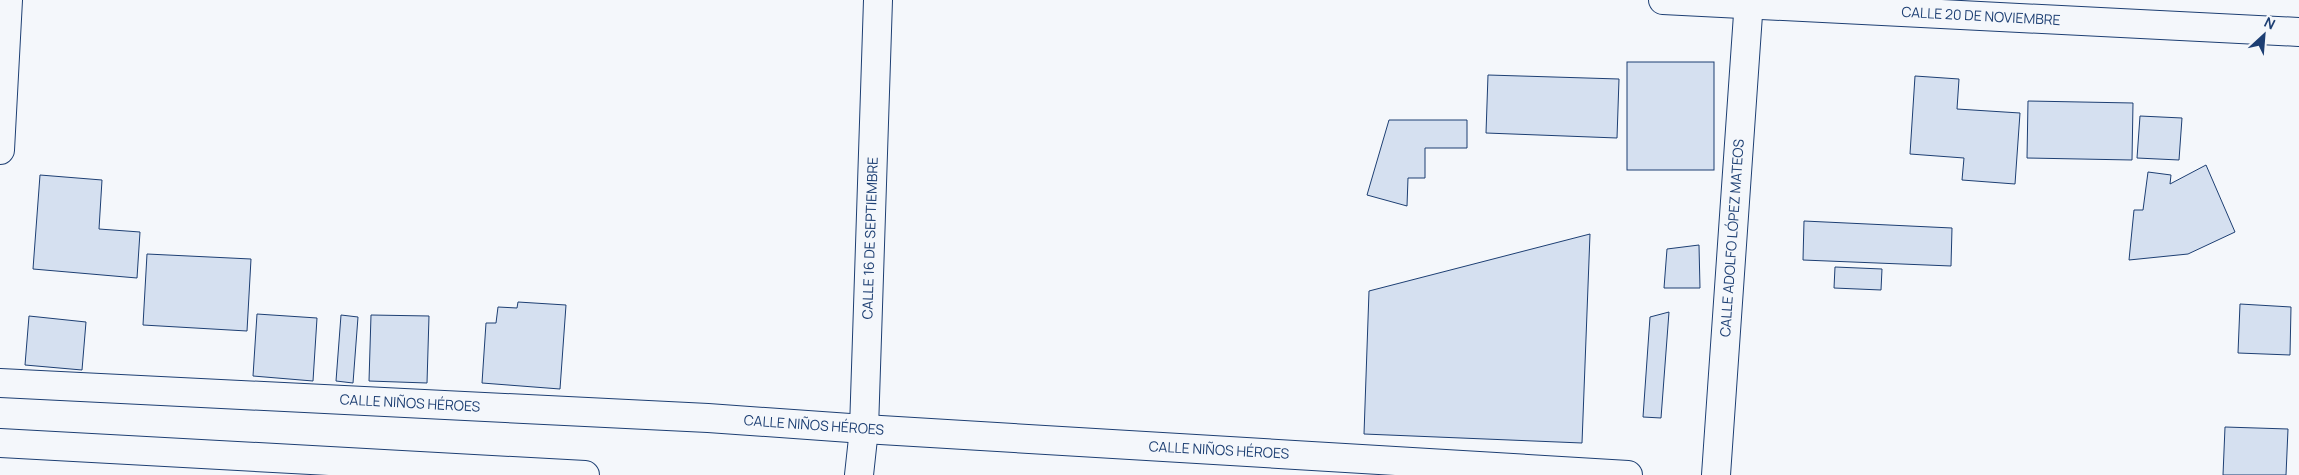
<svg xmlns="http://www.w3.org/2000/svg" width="2299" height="475" font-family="Manrope,sans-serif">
  <rect width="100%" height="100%" fill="#f4f7fb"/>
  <!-- building -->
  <g fill="#d5e0f0" stroke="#1d3f73">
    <rect x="1627" y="62" width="87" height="108"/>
    <polygon points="1488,75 1619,79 1617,138 1486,133"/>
    <polygon points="1915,76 1959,79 1957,109 2020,113 2015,184 1962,180 1964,158 1910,154"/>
    <polygon points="2028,101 2133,103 2132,160 2027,158"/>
    <polygon points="2140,116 2182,118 2179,160 2137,158"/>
    <polygon points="1389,120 1467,120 1467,148 1425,148 1425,178 1408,178 1407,206 1367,195"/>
    <polygon points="2206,165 2235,232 2188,254 2129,260 2134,210 2143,210 2148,172 2171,175 2170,184"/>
    <polygon points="40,175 102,180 99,229 140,232 137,278 33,269"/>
    <polygon points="1804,221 1952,228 1951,266 1803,260"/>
    <polygon points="1590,234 1582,443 1364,434 1369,291"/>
    <polygon points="1699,245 1700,288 1664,288 1667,249"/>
    <polygon points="147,254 251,259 247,331 143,325"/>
    <polygon points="1835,267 1882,269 1881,290 1834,288"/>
    <polygon points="518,302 566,305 560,389 482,383 486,323 496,323 498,307 517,308"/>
    <polygon points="2240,304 2291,307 2290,355 2238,353"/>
    <polygon points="1669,312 1661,418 1643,417 1650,317"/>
    <polygon points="257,314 317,318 313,381 253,376"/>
    <polygon points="341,315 358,317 353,383 336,381"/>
    <polygon points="371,315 429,316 427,383 369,381"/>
    <polygon points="29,316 86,322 82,370 25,365"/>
    <polygon points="2225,427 2288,429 2286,475 2223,475"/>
  </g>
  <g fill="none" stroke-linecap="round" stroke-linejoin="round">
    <!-- street casing -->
    <g stroke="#1d3f73" stroke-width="30">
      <g id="street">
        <polyline points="1663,0 2299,32"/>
        <polyline points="0,150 8,0"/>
        <polyline points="859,475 864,429 878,0"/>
        <polyline points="1716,475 1749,0"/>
      </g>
    </g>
    <!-- secondary casing -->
    <g stroke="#1d3f73" stroke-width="30">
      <g id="secondary">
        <polyline points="0,383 708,418 864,429 1628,475"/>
        <polyline points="0,443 585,475"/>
      </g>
    </g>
    <!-- street -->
    <use href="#street" stroke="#f4f7fb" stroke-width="28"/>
    <!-- secondary -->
    <use href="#secondary" stroke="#f4f7fb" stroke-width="28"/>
  </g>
  <g text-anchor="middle" stroke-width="4" stroke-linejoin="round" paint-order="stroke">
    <!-- street labels -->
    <g font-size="14" fill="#1d3f73" stroke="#f4f7fb">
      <text transform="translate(1981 16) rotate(3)" y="5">CALLE 20 DE NOVIEMBRE</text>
      <text transform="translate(870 238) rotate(-88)" y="5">CALLE 16 DE SEPTIEMBRE</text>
      <text transform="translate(1732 238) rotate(-86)" y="5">CALLE ADOLFO LÓPEZ MATEOS</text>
      <text transform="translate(410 403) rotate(3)" y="5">CALLE NIÑOS HÉROES</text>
      <text transform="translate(814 425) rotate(4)" y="5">CALLE NIÑOS HÉROES</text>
      <text transform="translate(1219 450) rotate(3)" y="5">CALLE NIÑOS HÉROES</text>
    </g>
  </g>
  <!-- north arrow -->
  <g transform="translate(2264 35) rotate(26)" stroke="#f4f7fb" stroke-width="4" paint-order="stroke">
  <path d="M0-4L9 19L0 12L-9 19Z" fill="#1d3f73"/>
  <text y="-8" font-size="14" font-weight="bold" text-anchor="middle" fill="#1d3f73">N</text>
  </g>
</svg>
